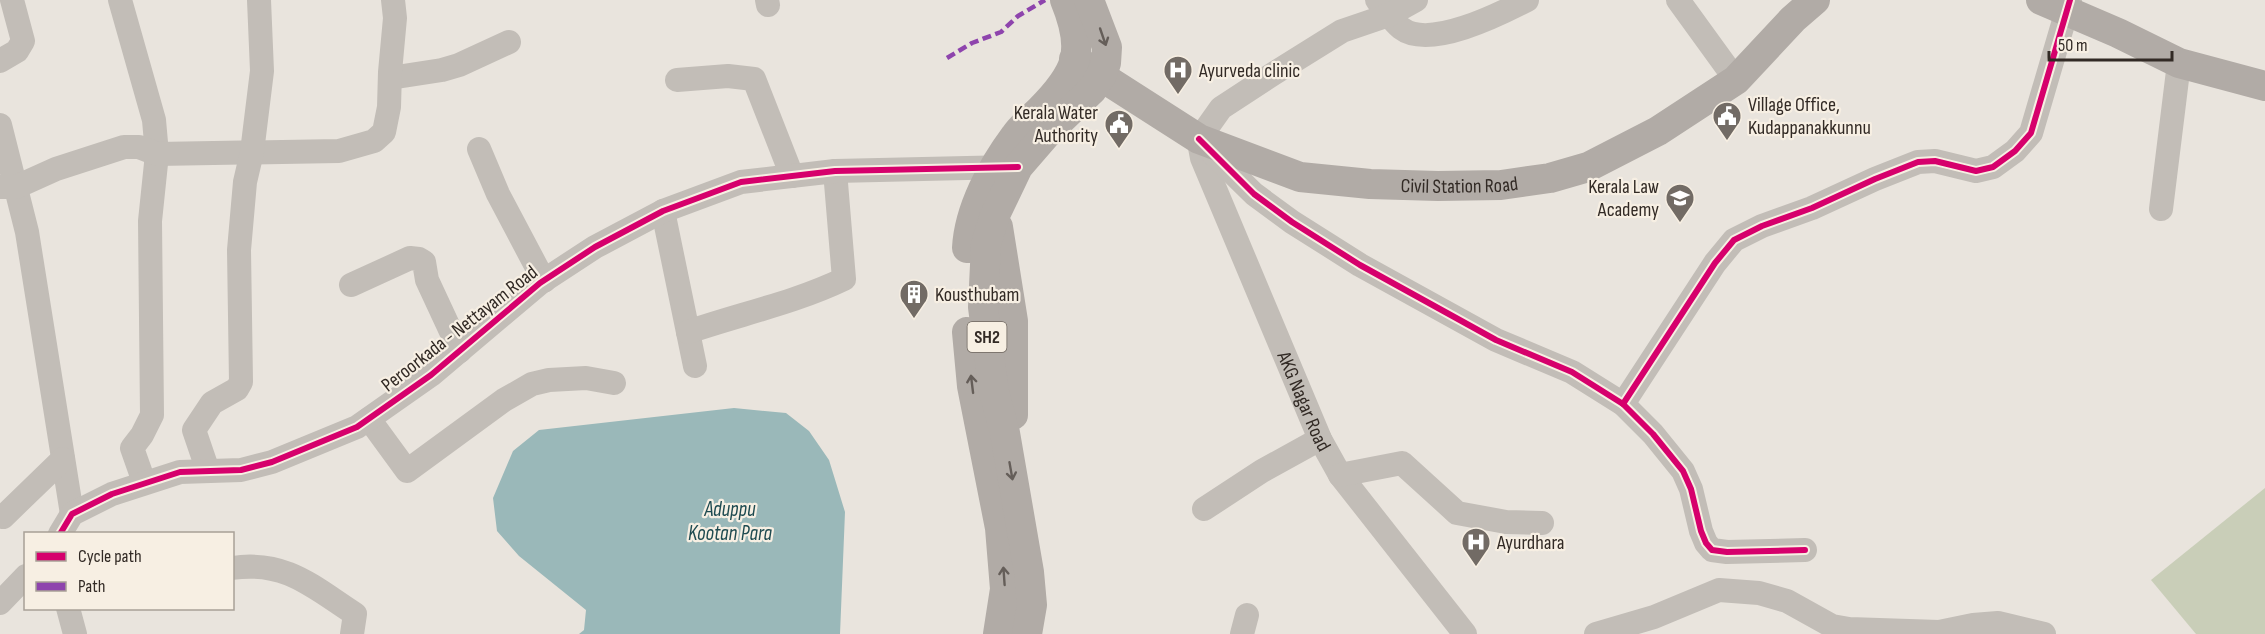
<svg xmlns="http://www.w3.org/2000/svg" width="2265" height="634" font-family="'Sofia Sans Condensed',sans-serif">
  <rect width="100%" height="100%" fill="#e9e4dd"/>
  <!-- green -->
  <polygon fill="#c9ceb8" points="2265,488 2265,634 2196,634 2151,580"/>
  <!-- water -->
  <polygon fill="#9ab8b9" points="734,408 786,413 809,431 829,460 845,512 840,634 579,634 584,630 586,610 519,556 497,531 493,498 513,451 539,430"/>
  <g fill="none" stroke-linecap="round" stroke-linejoin="round">
    <!-- minor -->
    <g stroke="#c2bdb7" stroke-width="24">
      <polyline points="120,0 154,120 157,154 150,221 152,415 142,435 132,448 144,482"/>
      <polyline points="767,0 768,5"/>
      <path d="M 1377,0 C 1385,9 1392,21 1401,28 C 1429,50 1500,14 1527,0"/>
      <polyline points="1678,0 1736,80"/>
      <polyline points="0,61 17,51 23,41 12,0"/>
      <polyline points="390,78 442,70 459,65 509,42"/>
      <polyline points="677,80 728,76 754,79 792,176"/>
      <polyline points="0,125 27,232 72,514"/>
      <polyline points="1199,139 1221,108 1273,74 1342,31 1389,15 1416,0"/>
      <path id="s1" d="M 1199,142 L 1202,158 L 1320,439 L 1340,475 L 1465,634"/>
      <polyline points="1202,143 1254,194 1292,222 1360,265 1496,340 1572,372 1623,404 1653,434 1683,471 1691,489 1701,531 1706,543 1712,550 1727,552 1805,550"/>
      <polyline points="479,149 498,194 544,281"/>
      <polyline points="0,187 16,187 56,169 124,147 139,147 157,154 339,151 374,141 384,132 389,107 390,72 395,18 393,0"/>
      <polyline points="2161,209 2179,63"/>
      <polyline points="663,211 695,366"/>
      <polyline points="351,285 410,258 419,259 424,262 427,280 460,351"/>
      <path d="M 688,332 C 740,314 794,303 844,279 L 835,171"/>
      <polyline points="1623,404 1715,263 1734,240 1762,226 1812,208 1875,179 1918,162 1935,161 1976,171 1993,167 2015,151 2031,133 2070,0"/>
      <polyline points="369,419 407,471 504,400 532,384 549,380 586,378 614,383"/>
      <polyline points="208,471 194,430 212,403 237,389 241,382 239,250 245,182 252,152 262,71 259,0"/>
      <polyline points="1340,475 1402,463 1457,513 1506,522 1542,523"/>
      <polyline points="1204,509 1262,471 1320,439"/>
      <polyline points="3,517 63,459"/>
      <polyline points="60,534 72,514 112,494 180,472 241,470 272,462 357,427 431,375 540,283 595,247 663,211 741,182 835,171 1011,167"/>
      <path d="M 232,568 C 286,560 313,587 355,614 L 352,634"/>
      <polyline points="0,603 26,576"/>
      <polyline points="68,608 75,634"/>
      <polyline points="1242,634 1247,615"/>
      <polyline points="1596,634 1654,617 1719,590 1759,593 1787,601 1832,626 1849,629 1939,632 1973,625 1998,623 2044,634"/>
    </g>
    <!-- major -->
    <g stroke="#b1aba6" stroke-width="30">
      <polyline points="2041,0 2118,33 2179,63 2265,86"/>
      <path id="s2" d="M 1074,59 L 1199,139 L 1300,177 L 1370,184 L 1438,186 L 1501,185 L 1550,178 L 1588,167 L 1658,131 L 1736,80 L 1793,19 L 1815,0"/>
      <polyline points="998,227 1013,321 1013,415"/>
      <path d="M 967,248 C 969,209 992,167 1015,136 C 1022,126 1032,118 1040,110 C 1078,72 1086,51 1065,0"/>
      <polyline points="967,332 972,386 1000,528 1005,589 998,634"/>
      <polyline points="1027,634 1032,605 1029,572 1005,433 994,392 983,307 986,244 995,215 1018,167 1050,130 1092,90 1101,76 1106,63 1107,47 1089,0"/>
    </g>
    <!-- quiet -->
    <polyline stroke="#8e44ad" stroke-width="4.5" stroke-dasharray="9 4.5" stroke-linecap="butt" points="947,58 972,43 1001,32 1018,16 1045,0"/>
    <!-- cycleway casing -->
    <g stroke="#f7efe3" stroke-width="10">
      <g id="cycleway">
        <polyline points="1199,139 1254,194 1292,222 1360,265 1496,340 1572,372 1623,404 1653,434 1683,471 1691,489 1701,531 1706,543 1712,550 1727,552 1805,550"/>
        <polyline points="1623,404 1715,263 1734,240 1762,226 1812,208 1875,179 1918,162 1935,161 1976,171 1993,167 2015,151 2031,133 2070,0"/>
        <polyline points="60,534 72,514 112,494 180,472 241,470 272,462 357,427 431,375 540,283 595,247 663,211 741,182 835,171 1018,167"/>
      </g>
    </g>
    <!-- cycleway -->
    <use href="#cycleway" stroke="#d6006c" stroke-width="6"/>
  </g>
  <!-- one-way arrows -->
  <defs><path id="oneway-shaft" d="M-6 0H5M1.5-3L5.5 0L1.5 3" fill="none" stroke-width="1.6" stroke-linecap="round" stroke-linejoin="round" transform="scale(1.5)"/></defs>
  <g stroke="#655e59">
    <use href="#oneway-shaft" transform="translate(1103 37) rotate(71)"/>
    <use href="#oneway-shaft" transform="translate(972 384) rotate(-97)"/>
    <use href="#oneway-shaft" transform="translate(1011 471) rotate(80)"/>
    <use href="#oneway-shaft" transform="translate(1004 576) rotate(-94)"/>
  </g>
  <!-- icons -->
  <defs>
    <g id="hospital-pin" transform="scale(1.5)"><path d="M0 17L-7.5 6A9.5 9.5 0 1 1 7.5 6Z" fill="#726b65" stroke="#f7efe3"/><path d="M-5-5h3v3.5h4V-5h3V5h-3V1.5h-4V5h-3Z" fill="#fff"/></g>
    <g id="civic-pin" transform="scale(1.5)"><path d="M0 17L-7.5 6A9.5 9.5 0 1 1 7.5 6Z" fill="#726b65" stroke="#f7efe3"/><path d="M-.6-6.5H3V-4.5H.6V-3L4-1V1h2V6H-6V1h2V-1L-.6-3ZM-1.2 2.5V6h2.4V2.5Z" fill="#fff"/></g>
    <g id="university-pin" transform="scale(1.5)"><path d="M0 17L-7.5 6A9.5 9.5 0 1 1 7.5 6Z" fill="#726b65" stroke="#f7efe3"/><path d="M0-5L7-2L0 1L-7-2ZM-4 1L0 2.5L4 1V4Q0 6-4 4Z" fill="#fff"/></g>
    <g id="building-pin" transform="scale(1.5)"><path d="M0 17L-7.5 6A9.5 9.5 0 1 1 7.5 6Z" fill="#726b65" stroke="#f7efe3"/><path d="M-4-6H4V6H1V3H-1V6H-4ZM-2.5-4.3h1.7v1.8h-1.7ZM.8-4.3h1.7v1.8H.8ZM-2.5-1h1.7V.8h-1.7ZM.8-1h1.7V.8H.8Z" fill="#fff"/></g>
  </defs>
  <g fill-rule="evenodd">
    <use href="#hospital-pin" x="1178" y="70"/>
    <use href="#civic-pin" x="1727" y="116"/>
    <use href="#civic-pin" x="1119" y="124"/>
    <use href="#university-pin" x="1680" y="198"/>
    <use href="#building-pin" x="914" y="294"/>
    <use href="#hospital-pin" x="1476" y="542"/>
  </g>
  <g text-anchor="middle" stroke-width="4.5" stroke-linejoin="round" paint-order="stroke">
    <!-- shield labels -->
    <rect fill="#f7efe3" stroke="#6d655e" stroke-width="1.5" x="967.5" y="322" width="39" height="30" rx="4.5"/>
    <g font-size="18" font-weight="bold" fill="#322a25">
      <text x="987" y="343">SH2</text>
    </g>
    <!-- poi labels -->
    <g font-size="20" fill="#322a25" stroke="#f7efe3" text-anchor="start">
      <text x="1199" y="77">Ayurveda clinic</text>
      <text x="1748" y="111">Village Office,<tspan x="1748" dy="23">Kudappanakkunnu</tspan></text>
      <text x="1098" y="119" text-anchor="end">Kerala Water<tspan x="1098" dy="23">Authority</tspan></text>
      <text x="1659" y="193" text-anchor="end">Kerala Law<tspan x="1659" dy="23">Academy</tspan></text>
      <text x="935" y="301">Kousthubam</text>
      <text x="1497" y="549">Ayurdhara</text>
    </g>
    <!-- street labels -->
    <g font-size="20" fill="#322a25" stroke="#f7efe3">
      <text dy="7" stroke="none"><textPath href="#s2" startOffset="416">Civil Station Road</textPath></text>
      <text transform="translate(459 328) rotate(-38)" y="7">Peroorkada - Nettayam Road</text>
      <text dy="7" stroke="none"><textPath href="#s1" startOffset="280">AKG Nagar Road</textPath></text>
    </g>
    <!-- water labels -->
    <g font-size="21" font-style="italic" fill="#1e4a50" stroke="#f7efe3">
      <text x="730" y="516">Aduppu<tspan x="730" dy="24">Kootan Para</tspan></text>
    </g>
  </g>
  <!-- legend -->
  <rect x="24" y="532" width="210" height="78" fill="#f7efe3" stroke="#a8a097" stroke-width="1.5"/>
  <rect x="36" y="552" width="30" height="9" fill="#d6006c" stroke="#a8a097" stroke-width="1.5"/>
  <text x="78" y="562" font-size="18" fill="#322a25">Cycle path</text>
  <rect x="36" y="582" width="30" height="9" fill="#8e44ad" stroke="#a8a097" stroke-width="1.5"/>
  <text x="78" y="592" font-size="18" fill="#322a25">Path</text>
  <!-- scale -->
  <path d="M2049 51v9h123v-9" fill="none" stroke="#322a25" stroke-width="3"/>
  <text x="2058" y="51" font-size="18" fill="#322a25" stroke="#f7efe3" stroke-width="4.5" paint-order="stroke">50 m</text>
</svg>
